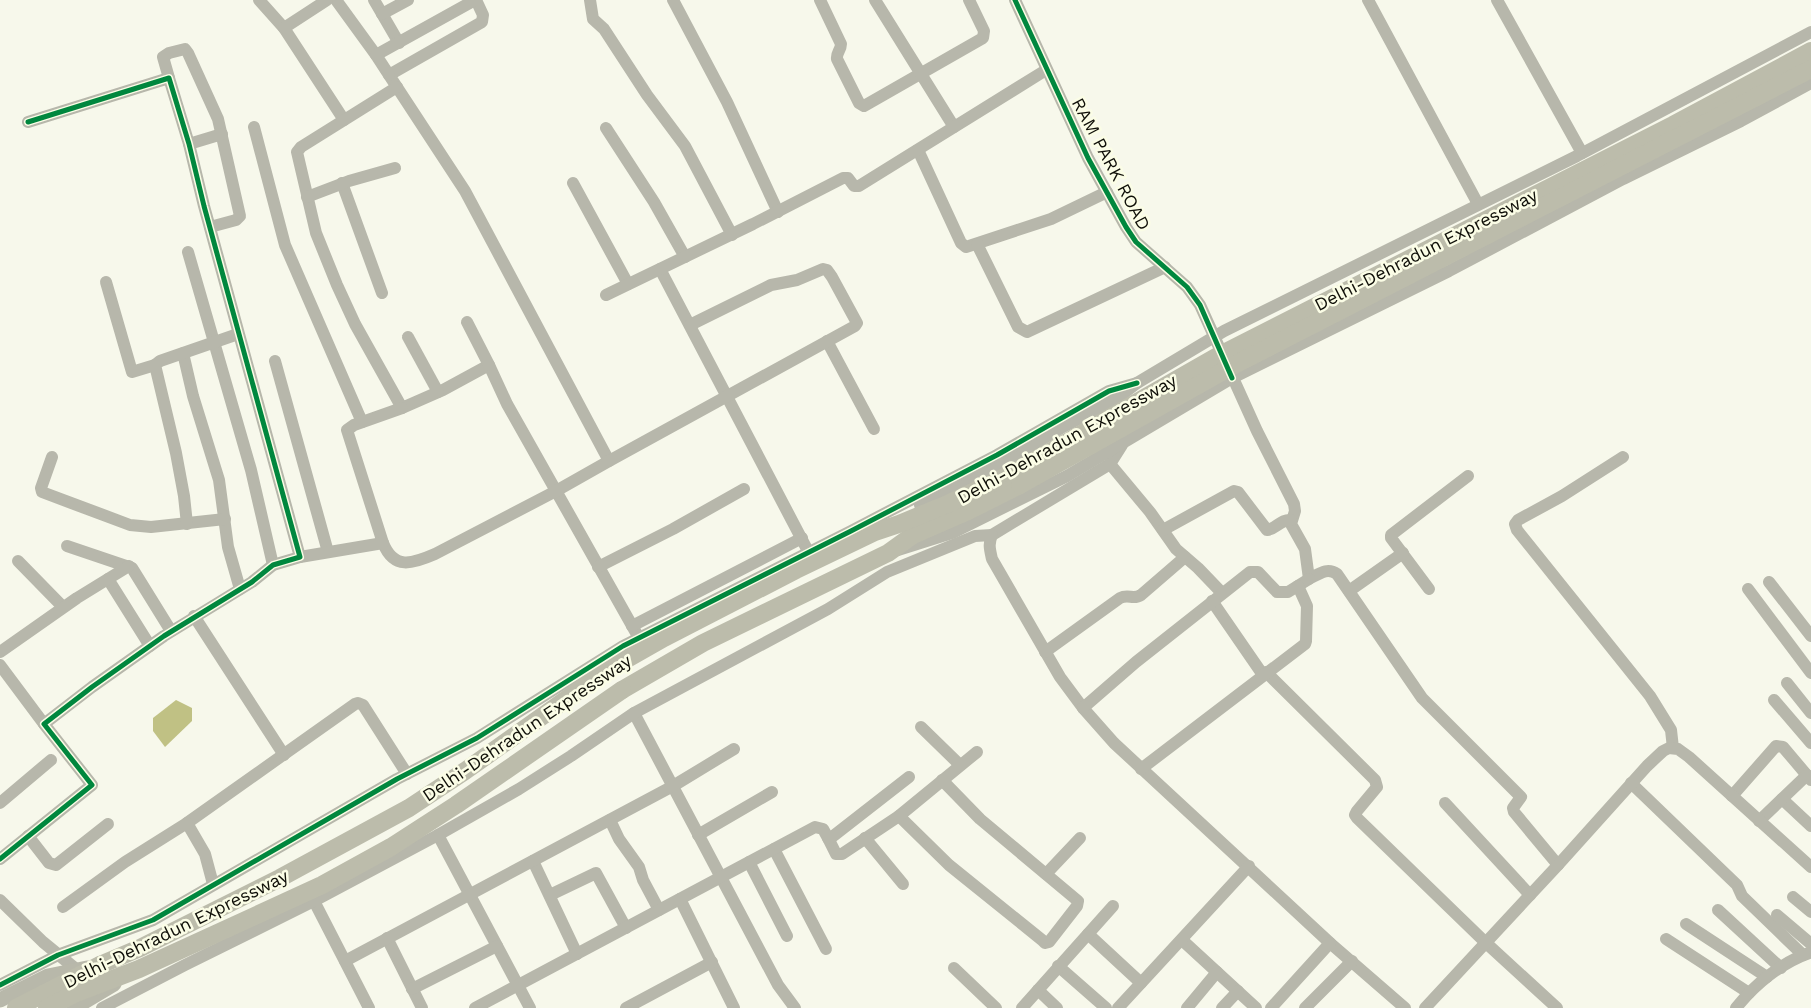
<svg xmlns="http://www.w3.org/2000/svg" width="1811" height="1008" font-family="'Work Sans',sans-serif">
  <rect width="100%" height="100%" fill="#f7f8eb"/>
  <!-- water -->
  <polygon fill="#c0c184" points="176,700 192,708 192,721 165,747 153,731 153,718"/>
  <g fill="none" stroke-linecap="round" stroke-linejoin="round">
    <!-- minor -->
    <g stroke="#b7b7ab" stroke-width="12">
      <polyline points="259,0 284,28 344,120"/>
      <polyline points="336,0 376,55"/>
      <polyline points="374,0 399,43"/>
      <polyline points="476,0 483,15 482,22 389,75 465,191 609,461"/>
      <polyline points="590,0 593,19 604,29 647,95 685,146 732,235"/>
      <polyline points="673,0 727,102 778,212"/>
      <path d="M 820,0 L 841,44 C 841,50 836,53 837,59 L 859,103 L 864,106 L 983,38 L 984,31 L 969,0"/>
      <polyline points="875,0 954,127"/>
      <path d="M 1015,0 L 1088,158 L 1126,227 L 1136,242 L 1187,287 L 1200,305 L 1257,431 L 1294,504 L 1295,511 L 1291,524 L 1305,549 L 1309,579 C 1319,574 1327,567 1337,574 L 1422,698 L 1521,797 L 1513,808 L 1514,812 L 1558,865"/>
      <polyline points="1368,0 1478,204"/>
      <polyline points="1497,0 1582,153"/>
      <polyline points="382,14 408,0"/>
      <polyline points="284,28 327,0"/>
      <polyline points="389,75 376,55 475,0"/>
      <polyline points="169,78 163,57 169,53 185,49 188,53 218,119 240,216 236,220 210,227"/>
      <polyline points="397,87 301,147 297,152 316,233 337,285 355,324 402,408 443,390 489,365 507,404 639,638"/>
      <polyline points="254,127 285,245 362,422"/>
      <polyline points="606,128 654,202 685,257"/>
      <polyline points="189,144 222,134"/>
      <polyline points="918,150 961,243 966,247 1051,219 1107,192"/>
      <polyline points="342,183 382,293"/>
      <polyline points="573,183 628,284"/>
      <polyline points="307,197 349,181 395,168"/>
      <polyline points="977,244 1018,327 1027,332 1165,267"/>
      <polyline points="188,252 251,470 273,565"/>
      <polyline points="660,269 809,553"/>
      <polyline points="106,282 132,372 155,365"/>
      <polyline points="606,295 753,224 843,178 848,178 854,186 859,186 1046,70"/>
      <polyline points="467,322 489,365"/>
      <polyline points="408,337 438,392"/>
      <polyline points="827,341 874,429"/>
      <polyline points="183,353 193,396 219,480 228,547 240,589"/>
      <polyline points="275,361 328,552"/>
      <path d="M 402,408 L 354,425 L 347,430 L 383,543 C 394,570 412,564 435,554 L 556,491 L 609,461 L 855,326 L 857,323 L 832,277 L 827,270 L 823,269 L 797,280 L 771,285 L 690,325"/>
      <path d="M 1122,445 L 1110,464 L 992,535 C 988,544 990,550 992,559 L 1060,677 L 1083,708 L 1114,743 L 1330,943 L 1405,1008"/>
      <polyline points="52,457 41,488 42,492 130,525 151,527 225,519"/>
      <polyline points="1623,457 1562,496 1518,520 1515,524 1517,530 1650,696 1671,730 1673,748"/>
      <polyline points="1110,464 1150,512 1176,549 1198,568 1222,593"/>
      <polyline points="920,505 999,465 1061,428 1115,400 1137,383 1224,331 1577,156 1811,32"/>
      <polyline points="187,524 184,496 176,453 155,365 160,361 238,334"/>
      <path d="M 1163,530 L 1234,491 L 1238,492 L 1267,530 C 1276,529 1281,519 1291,520"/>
      <polyline points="67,546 132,568 171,631"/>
      <polyline points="898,550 952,533 1067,476 1232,378 1449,271 1623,179 1741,121 1811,83"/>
      <polyline points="300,557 383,543"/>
      <polyline points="18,561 63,607"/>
      <polyline points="598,567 673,529 744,489"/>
      <polyline points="108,579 150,646"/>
      <polyline points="1769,582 1811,636"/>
      <polyline points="1429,589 1391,538 1391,535 1468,476"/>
      <polyline points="1748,589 1811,673"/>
      <polyline points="1349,591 1403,553"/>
      <polyline points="1212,601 1263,675"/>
      <polyline points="194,616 284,755"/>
      <polyline points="632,626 802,538"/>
      <polyline points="0,652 77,598 129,566"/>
      <path d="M 1045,652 L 1120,598 C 1128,594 1134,600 1141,595 L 1185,557"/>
      <polyline points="0,665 44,724"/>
      <polyline points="1266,672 1375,780 1377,787 1357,811 1355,815 1357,818 1485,942 1557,1008"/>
      <polyline points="1787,683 1811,713"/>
      <polyline points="1774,700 1811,743"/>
      <polyline points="1083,708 1136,662 1250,572 1258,572 1277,592 1288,592 1309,579"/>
      <polyline points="634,713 778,985 795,1008"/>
      <polyline points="921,727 960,765"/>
      <polyline points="1141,769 1305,644 1306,641 1307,606 1298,586"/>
      <polyline points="1631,783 1737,885 1742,896 1803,955"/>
      <polyline points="1732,796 1776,746 1783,747 1811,780"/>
      <polyline points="1782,799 1811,826"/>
      <polyline points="0,803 51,760"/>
      <polyline points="1445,803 1530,895"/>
      <polyline points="899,816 949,865 1042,940 1045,943 1049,942 1077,906 1078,901 980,819 942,780"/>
      <polyline points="610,820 619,839 639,867 643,880 659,910"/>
      <polyline points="1759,821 1807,775"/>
      <polyline points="438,835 530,1008"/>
      <polyline points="698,835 772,792"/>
      <polyline points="28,836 49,863 56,865 108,824"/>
      <polyline points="828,838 836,854 842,854 899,816 977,752"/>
      <polyline points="865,838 903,884"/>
      <polyline points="774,849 826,949"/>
      <polyline points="0,859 92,785 44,724 92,687 164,636 252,582 273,565 300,557 204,206 189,144 169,78 28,122"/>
      <polyline points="533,861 577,954"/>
      <polyline points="749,862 787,936"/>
      <polyline points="1046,874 1080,838"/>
      <polyline points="213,884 205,854 187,823 355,704 358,703 363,705 407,774"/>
      <polyline points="550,895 596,873 626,928"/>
      <polyline points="1793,897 1811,912"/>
      <polyline points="680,899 734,1008"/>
      <polyline points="0,900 43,942 82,974"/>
      <polyline points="314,901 369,1008"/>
      <polyline points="63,907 125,862 187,823"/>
      <polyline points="1718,910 1781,968"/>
      <polyline points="1777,915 1811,944"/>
      <polyline points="1686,924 1767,977"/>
      <polyline points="1088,934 1141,983"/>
      <polyline points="387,938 422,1008"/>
      <polyline points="1666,939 1749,993"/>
      <polyline points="1182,940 1256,1008"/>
      <polyline points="345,961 673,786 734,749"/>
      <polyline points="1058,966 1106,1008"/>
      <polyline points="954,968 996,1008"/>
      <polyline points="0,985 58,955 153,920 397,779 477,738 623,646 851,531 997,455 1109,391 1137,383"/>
      <polyline points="412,989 497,946"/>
      <polyline points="1038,990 1057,1008"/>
      <polyline points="102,1008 185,965 314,901 438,835 519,789 571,756 634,713 828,609 887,572 975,536 992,535"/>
      <polyline points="475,1008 815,827 823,829 828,838 832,837 909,777"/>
      <polyline points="626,1008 712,962"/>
      <polyline points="1022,1008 1113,906"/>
      <polyline points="1118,1008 1249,866"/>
      <polyline points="1187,1008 1217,972"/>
      <polyline points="1222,1008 1238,991"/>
      <polyline points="1271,1008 1330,943"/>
      <polyline points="1305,1008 1352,961"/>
      <polyline points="1425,1008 1558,865 1647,766 1663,751 1669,748 1678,749 1689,757 1811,867"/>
      <path d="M 1736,1008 C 1755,984 1781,963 1809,953"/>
    </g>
    <!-- highway -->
    <g stroke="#bcbcab" stroke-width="18">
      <polyline points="622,690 703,643 888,553 913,535 968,511 1020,485"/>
      <polyline points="100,965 140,948 280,878 409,808 465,771 606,671 664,638 796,570 875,532 899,524 950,503 1011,474"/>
    </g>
    <!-- major-bridge -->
    <g stroke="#b8b8aa" stroke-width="15">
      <polyline points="0,1000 48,976 87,968"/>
      <polyline points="74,1008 114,984"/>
    </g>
    <!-- highway-bridge -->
    <g stroke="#bcbcab" stroke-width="18">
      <polyline points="1011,474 1216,357 1673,125 1811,51"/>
      <polyline points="1020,485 1236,364 1811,69"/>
      <polyline points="16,1008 100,965"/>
      <polyline points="47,1008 76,993 139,969 272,908 322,885 391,847 456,805 622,690"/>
    </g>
    <!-- cycleway casing -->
    <g stroke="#fbfde6" stroke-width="8">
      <g id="cycleway">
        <polyline points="1015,0 1088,158 1126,227 1136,242 1187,287 1200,305 1232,378"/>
        <polyline points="0,859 92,785 44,724 92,687 164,636 252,582 273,565 300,557 204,206 189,144 169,78 28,122"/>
        <polyline points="0,985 58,955 153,920 397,779 477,738 623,646 851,531 997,455 1109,391 1137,383"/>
      </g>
    </g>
    <!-- cycleway -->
    <use href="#cycleway" stroke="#00873e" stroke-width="5"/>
  </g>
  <g text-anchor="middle" stroke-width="5" stroke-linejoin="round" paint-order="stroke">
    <!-- street labels -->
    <g font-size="18" fill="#0f0f08" stroke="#fbfde6">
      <text transform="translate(1111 164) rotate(62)" y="6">RAM PARK ROAD</text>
      <text transform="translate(1426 250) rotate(-27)" y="6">Delhi-Dehradun Expressway</text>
      <text transform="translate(1067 439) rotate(-29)" y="6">Delhi-Dehradun Expressway</text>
      <text transform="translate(527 728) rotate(-34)" y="6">Delhi-Dehradun Expressway</text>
      <text transform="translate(176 929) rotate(-26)" y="6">Delhi-Dehradun Expressway</text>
    </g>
  </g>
</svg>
